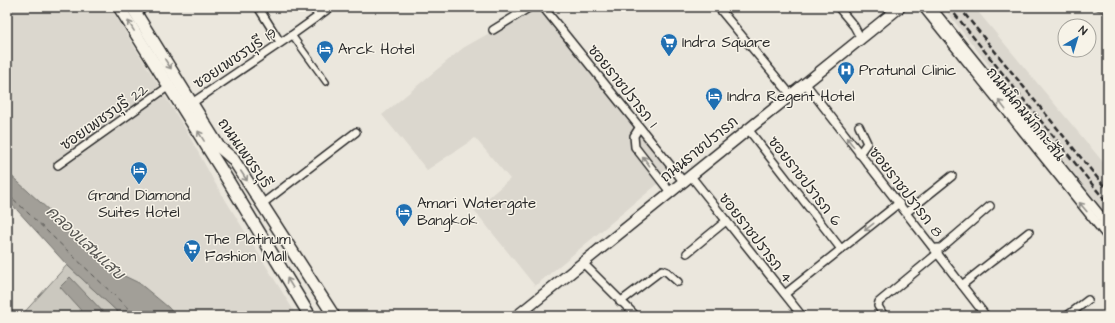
<svg xmlns="http://www.w3.org/2000/svg" width="1115" height="323" font-family="'Architects Daughter','Playpen Sans Thai',sans-serif">
  <rect width="100%" height="100%" fill="#ebe7dd"/>
  <filter id="ink" filterUnits="userSpaceOnUse"><feTurbulence type="fractalNoise" baseFrequency=".025" numOctaves="2"/><feDisplacementMap in="SourceGraphic" scale="8" xChannelSelector="R" yChannelSelector="G"/><feConvolveMatrix kernelMatrix="1 2 1 2 8 2 1 2 1" color-interpolation-filters="sRGB"/></filter>
  <g filter="url(#ink)">
    <!-- built -->
    <g fill="#dbd7ce">
      <polygon points="7,7 110,7 186,130 215,183 297,316 176,316 168,307 139,283 116,272 102,261 84,242 7,172"/>
      <polygon points="535,7 538,7 671,173 535,286 474,210 510,179 475,138 427,170 382,115 463,48"/>
      <polygon points="943,7 974,7 1108,168 1108,217"/>
    </g>
    <!-- green -->
    <polygon fill="#cbc8bf" stroke="#7b7a75" points="67,265 122,316 21,316"/>
    <!-- water -->
    <g fill="#a29f98" stroke="#72716c">
      <polygon points="1092,7 1108,7 1108,14 1097,10"/>
      <polygon points="7,172 84,242 102,261 116,272 139,283 168,307 176,316 122,316 67,265 7,199"/>
      <polygon points="70,277 107,316 86,316 60,287"/>
    </g>
    <g fill="none" stroke-linecap="round" stroke-linejoin="round">
      <!-- ferry -->
      <polyline stroke="#555451" stroke-width="1" stroke-dasharray="5 4" stroke-linecap="butt" points="7,193 136,316"/>
      <!-- pedestrian casing -->
      <g stroke="#2b2b2b" stroke-width="8">
        <polyline id="pedestrian" points="292,35 326,82"/>
      </g>
      <!-- minor casing -->
      <g stroke="#2b2b2b" stroke-width="10">
        <g id="minor">
          <polyline points="258,7 280,42"/>
          <polyline points="312,7 319,16"/>
          <polyline points="543,7 683,181"/>
          <polyline points="718,7 791,95"/>
          <polyline points="838,7 854,26 861,39"/>
          <polyline points="136,13 145,7"/>
          <polyline points="493,30 530,7"/>
          <polyline points="805,83 986,316"/>
          <polyline points="192,103 292,35 331,7"/>
          <polyline points="859,126 867,143 859,154"/>
          <polyline points="639,128 634,136 635,147 670,192"/>
          <polyline points="748,129 841,249"/>
          <polyline points="58,165 169,86"/>
          <polyline points="690,175 802,316"/>
          <polyline points="262,204 356,132"/>
          <polyline points="907,212 952,176"/>
          <polyline points="935,249 937,248 941,248 990,206"/>
          <polyline points="687,253 726,221"/>
          <polyline points="583,263 636,316"/>
          <polyline points="962,285 1029,232"/>
          <polyline points="785,294 899,203"/>
          <polyline points="620,302 662,270 667,272 678,282"/>
          <polyline points="884,316 878,306 879,302 938,253"/>
          <polyline points="1067,316 1088,300"/>
        </g>
      </g>
      <!-- tertiary casing -->
      <g stroke="#2b2b2b" stroke-width="11">
        <g id="tertiary">
          <polyline points="923,7 1108,237"/>
          <polyline points="931,7 1108,225"/>
        </g>
      </g>
      <!-- secondary casing -->
      <g stroke="#2b2b2b" stroke-width="13">
        <polyline id="secondary" points="517,316 900,7"/>
      </g>
      <!-- primary casing -->
      <g stroke="#2b2b2b" stroke-width="14">
        <g id="primary">
          <polyline points="119,7 221,169 310,316"/>
          <polyline points="132,7 219,147 233,159 334,316"/>
        </g>
      </g>
      <!-- pedestrian -->
      <use href="#pedestrian" stroke="#f7f3e8" stroke-width="5"/>
      <!-- minor -->
      <use href="#minor" stroke="#f7f3e8" stroke-width="7"/>
      <!-- tertiary -->
      <use href="#tertiary" stroke="#f7f3e8" stroke-width="8"/>
      <!-- secondary -->
      <use href="#secondary" stroke="#f7f3e8" stroke-width="10"/>
      <!-- primary -->
      <use href="#primary" stroke="#f7f3e8" stroke-width="11"/>
      <!-- rail -->
      <g stroke="#2b2b2b" stroke-width="2.5" stroke-dasharray="6 3" stroke-linecap="butt">
        <polyline points="949,7 1108,204"/>
        <polyline points="959,7 1108,191"/>
      </g>
    </g>
    <!-- one-way arrows -->
    <defs><path id="oneway-shaft" d="M-6 0H5M1.5-3L5.5 0L1.5 3" fill="none" stroke-width="1.6" stroke-linecap="round" stroke-linejoin="round"/></defs>
    <g stroke="#918f8a">
      <use href="#oneway-shaft" transform="translate(131 26) rotate(-122)"/>
      <use href="#oneway-shaft" transform="translate(168 64) rotate(57)"/>
      <use href="#oneway-shaft" transform="translate(1002 105) rotate(-128)"/>
      <use href="#oneway-shaft" transform="translate(201 136) rotate(-122)"/>
      <use href="#oneway-shaft" transform="translate(850 142) rotate(-128)"/>
      <use href="#oneway-shaft" transform="translate(646 161) rotate(-127)"/>
      <use href="#oneway-shaft" transform="translate(244 176) rotate(57)"/>
      <use href="#oneway-shaft" transform="translate(1083 207) rotate(-130)"/>
      <use href="#oneway-shaft" transform="translate(869 227) rotate(142)"/>
      <use href="#oneway-shaft" transform="translate(290 283) rotate(-121)"/>
    </g>
  </g>
  <!-- icons -->
  <defs>
    <g id="supermarket-pin" transform="scale(0.9)"><path d="M0 17L-7.5 6A9.5 9.5 0 1 1 7.5 6Z" fill="#1f6fb2" stroke="#f7f3e8"/><path d="M-6-5.5h2.5l.6 2H6L4.5 2H-2.5L-4.4-4H-6ZM-1.5 3.2a1.3 1.3 0 1 0 .1 0ZM3 3.2a1.3 1.3 0 1 0 .1 0Z" fill="#fff"/></g>
    <g id="hotel-pin" transform="scale(0.9)"><path d="M0 17L-7.5 6A9.5 9.5 0 1 1 7.5 6Z" fill="#1f6fb2" stroke="#f7f3e8"/><path d="M-6-4.5h1.5V1H6V5H4.5V3h-9V5H-6ZM-4 0a1.8 1.8 0 1 1 3.6 0ZM.5 0V-2.5h3Q6-2.5 6 0Z" fill="#fff"/></g>
    <g id="hospital-pin" transform="scale(0.9)"><path d="M0 17L-7.5 6A9.5 9.5 0 1 1 7.5 6Z" fill="#1f6fb2" stroke="#f7f3e8"/><path d="M-5-5h3v3.5h4V-5h3V5h-3V1.5h-4V5h-3Z" fill="#fff"/></g>
  </defs>
  <g fill-rule="evenodd">
    <use href="#supermarket-pin" x="669" y="42"/>
    <use href="#hotel-pin" x="325" y="49"/>
    <use href="#hospital-pin" x="846" y="70"/>
    <use href="#hotel-pin" x="714" y="96"/>
    <use href="#hotel-pin" x="139" y="170"/>
    <use href="#hotel-pin" x="404" y="212"/>
    <use href="#supermarket-pin" x="192" y="248"/>
  </g>
  <g text-anchor="middle" stroke-width="3" stroke-linejoin="round" paint-order="stroke">
    <!-- poi labels -->
    <g font-size="15" fill="#2b2b2b" stroke="#f7f3e8" text-anchor="start">
      <text x="682" y="47">Indra Square</text>
      <text x="338" y="54">Arck Hotel</text>
      <text x="859" y="75">Pratunal Clinic</text>
      <text x="727" y="101">Indra Regent Hotel</text>
      <text x="139" y="200" text-anchor="middle">Grand Diamond<tspan x="139" dy="17">Suites Hotel</tspan></text>
      <text x="417" y="208">Amari Watergate<tspan x="417" dy="17">Bangkok</tspan></text>
      <text x="205" y="244">The Platinum<tspan x="205" dy="17">Fashion Mall</tspan></text>
    </g>
    <!-- street labels -->
    <g font-size="15" fill="#2b2b2b" stroke="#f7f3e8">
      <text transform="translate(235 58) rotate(-34)" y="5">ซอยเพชรบุรี 19</text>
      <text transform="translate(623 86) rotate(51)" y="5">ซอยราชปรารภ 1</text>
      <text transform="translate(1026 114) rotate(51)" y="5">ถนนนิคมมักกะสัน</text>
      <text transform="translate(104 117) rotate(-35)" y="5">ซอยเพชรบุรี 22</text>
      <text transform="translate(699 149) rotate(-39)" y="5">ถนนราชปรารภ</text>
      <text transform="translate(245 153) rotate(55)" y="5">ถนนเพชรบุรี</text>
      <text transform="translate(805 181) rotate(52)" y="5">ซอยราชปรารภ 6</text>
      <text transform="translate(906 192) rotate(52)" y="5">ซอยราชปรารภ 8</text>
      <text transform="translate(756 238) rotate(52)" y="5">ซอยราชปรารภ 4</text>
    </g>
    <!-- water labels -->
    <g font-size="16" font-style="italic" fill="#555451" stroke="#f7f3e8">
      <text transform="translate(86 242) rotate(43)" y="6">คลองแสนแสบ</text>
    </g>
  </g>
  <!-- margin -->
  <rect width="1115" height="323" fill="none" stroke="#f7f3e8" stroke-width="24"/>
  <rect x="12" y="12" width="1091" height="299" fill="none" stroke="#2b2b2b" stroke-width="1.5" filter="url(#ink)"/>
  <!-- north arrow -->
  <g transform="translate(1077 38) rotate(38)"><circle r="19" fill="#f7f3e8" stroke="#a5a39c"/>
  <path d="M0-3L7 15L0 10L-7 15Z" fill="#1f6fb2"/>
  <text y="-6" font-size="11" font-weight="bold" text-anchor="middle" fill="#2b2b2b">N</text>
  </g>
</svg>
